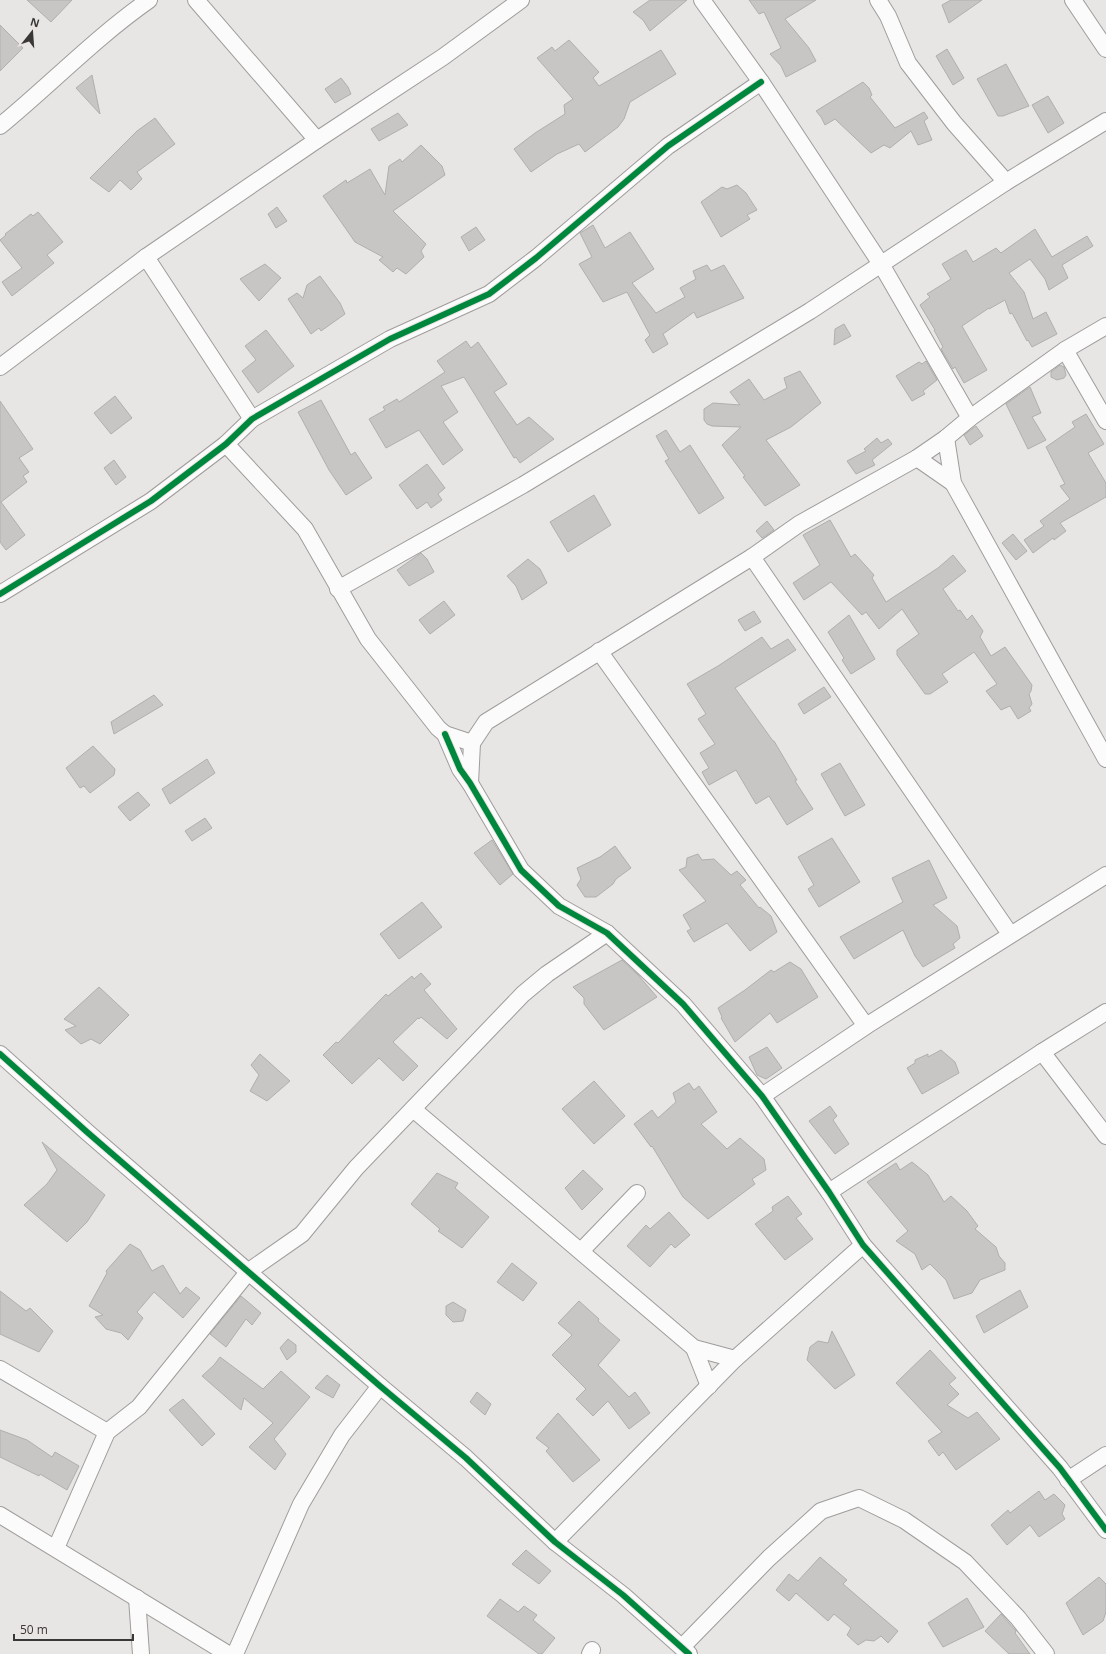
<svg xmlns="http://www.w3.org/2000/svg" width="1106" height="1654" font-family="'Open Sans',sans-serif">
  <rect width="100%" height="100%" fill="#e8e6e4"/>
  <!-- building -->
  <g fill="#c7c6c4" stroke="#b0afae">
    <polygon points="27,0 72,0 51,22"/>
    <polygon points="650,0 687,0 650,31 643,20 633,12"/>
    <polygon points="749,0 816,0 785,19 809,48 816,61 786,77 781,66 770,54 781,48 764,12 759,14"/>
    <polygon points="951,0 982,0 949,23 942,5"/>
    <polygon points="0,25 23,48 0,71"/>
    <polygon points="569,40 599,72 593,78 599,86 661,50 676,74 630,102 624,119 618,127 585,152 579,144 557,154 531,172 514,149 535,133 565,114 564,105 573,99 537,58 552,47 555,51"/>
    <polygon points="947,49 964,78 953,85 936,56"/>
    <polygon points="1006,64 1029,106 1003,116 998,116 977,79"/>
    <polygon points="92,75 100,114 76,88"/>
    <polygon points="341,78 348,87 351,94 335,103 325,89"/>
    <polygon points="863,82 869,88 872,95 870,97 895,128 924,112 928,118 924,121 932,140 918,145 911,131 890,148 884,145 871,153 835,119 825,125 821,117 816,111"/>
    <polygon points="1048,96 1064,123 1048,133 1032,105"/>
    <polygon points="398,113 408,125 379,141 371,129"/>
    <polygon points="155,118 175,144 137,172 142,179 131,190 120,180 109,192 90,178 137,131"/>
    <polygon points="421,145 442,166 445,175 393,211 426,244 421,251 424,257 406,274 397,268 393,272 379,260 383,257 355,242 323,196 346,180 347,183 370,169 385,195 389,166 400,159 402,162"/>
    <polygon points="737,185 746,193 757,210 747,215 750,219 721,237 701,202 722,187 727,189"/>
    <polygon points="277,207 287,221 276,228 268,214"/>
    <polygon points="38,212 63,242 47,255 54,263 12,296 2,282 22,268 0,240 6,235 5,234 31,214 33,216"/>
    <polygon points="593,225 605,248 630,232 654,269 632,283 656,313 685,297 680,288 696,279 693,271 707,265 711,271 724,265 744,298 697,318 694,312 663,334 668,344 653,353 645,340 650,335 627,292 603,302 579,264 592,257 580,233"/>
    <polygon points="476,227 485,240 469,251 461,237"/>
    <polygon points="1035,229 1052,257 1087,236 1093,246 1062,265 1068,278 1049,290 1045,279 1030,259 1009,273 1024,292 1033,319 1046,312 1057,334 1032,347 1028,340 1027,341 1012,313 1010,314 1005,300 989,309 989,308 962,326 987,370 964,383 955,367 953,369 941,349 943,347 934,330 935,330 920,305 930,297 927,294 951,279 942,264 966,250 973,262 996,248 1001,253"/>
    <polygon points="265,264 281,278 259,301 240,279"/>
    <polygon points="320,276 340,303 345,314 321,331 319,328 311,334 288,299 297,293 303,298 307,285"/>
    <polygon points="844,324 851,336 834,345 835,329"/>
    <polygon points="266,330 294,366 258,393 242,371 256,360 245,346"/>
    <polygon points="466,341 471,348 478,342 507,384 494,392 517,425 529,417 554,439 520,463 516,457 514,458 464,377 441,386 458,412 443,422 463,450 443,465 419,430 386,448 369,419 385,410 383,407 397,399 399,402 445,372 437,361"/>
    <polygon points="926,361 937,380 923,391 925,394 912,401 896,376 919,362 922,364"/>
    <polygon points="1060,365 1064,367 1066,375 1064,378 1057,380 1051,377 1051,372"/>
    <polygon points="800,371 821,403 791,427 766,440 800,485 765,506 743,477 745,476 722,445 741,427 712,426 707,424 704,420 704,409 713,403 740,405 730,392 749,379 764,400 787,388 784,378"/>
    <polygon points="1030,387 1041,413 1032,417 1046,440 1028,449 1006,404"/>
    <polygon points="115,396 132,418 111,434 94,413"/>
    <polygon points="321,400 351,455 355,452 372,478 346,495 329,470 298,412"/>
    <polygon points="0,401 33,449 19,458 29,472 23,476 27,482 1,502 25,535 6,550 0,542"/>
    <polygon points="1086,414 1104,444 1088,453 1106,483 1106,497 1060,523 1066,531 1054,540 1053,538 1033,553 1024,540 1044,526 1040,521 1070,499 1060,486 1065,484 1046,447 1075,427 1072,422"/>
    <polygon points="976,426 983,436 970,445 964,435"/>
    <polygon points="666,430 680,452 690,445 724,498 699,514 665,461 669,459 656,436"/>
    <polygon points="877,438 881,443 888,439 892,444 872,460 875,465 856,474 847,461 866,451 864,449"/>
    <polygon points="114,460 126,477 116,485 104,468"/>
    <polygon points="427,464 445,488 438,494 442,500 431,508 427,502 417,509 399,485"/>
    <polygon points="594,495 611,525 568,552 550,522"/>
    <polygon points="830,520 851,557 855,554 874,575 872,578 886,602 938,568 953,555 966,571 943,589 958,611 960,610 967,620 972,615 983,631 980,637 991,656 1005,647 1032,685 1031,691 1029,694 1032,704 1029,708 1031,711 1018,719 1010,706 1001,710 986,691 997,684 974,652 942,674 948,682 930,694 925,694 897,655 897,650 919,634 902,609 879,629 866,612 862,615 831,582 804,600 793,583 820,565 803,535"/>
    <polygon points="767,521 774,530 762,538 756,531"/>
    <polygon points="1013,534 1027,551 1016,560 1002,543"/>
    <polygon points="421,553 427,559 434,572 409,586 397,570"/>
    <polygon points="528,559 540,569 547,583 522,600 516,586 507,576"/>
    <polygon points="444,601 455,615 430,634 419,620"/>
    <polygon points="754,611 761,622 745,631 738,620"/>
    <polygon points="849,615 875,659 851,674 842,660 844,658 828,632"/>
    <polygon points="762,637 771,649 788,639 796,650 735,688 773,741 774,741 797,780 795,781 813,809 787,825 769,796 756,804 736,770 709,785 702,772 709,768 700,753 715,744 698,719 706,714 687,684 718,666"/>
    <polygon points="824,687 831,697 804,714 798,704"/>
    <polygon points="154,695 163,705 114,734 111,722"/>
    <polygon points="93,746 115,769 114,775 90,793 84,786 80,788 66,768"/>
    <polygon points="207,759 215,773 170,804 162,789"/>
    <polygon points="840,763 865,805 845,816 821,774"/>
    <polygon points="138,792 150,805 130,821 118,807"/>
    <polygon points="205,818 212,828 192,841 185,831"/>
    <polygon points="832,838 860,882 819,907 808,889 814,885 798,857"/>
    <polygon points="492,840 513,874 500,885 474,853"/>
    <polygon points="615,846 631,868 616,879 613,884 596,897 585,897 577,885 581,879 577,868 600,857"/>
    <polygon points="698,854 702,860 714,859 731,875 737,871 746,880 740,885 759,908 760,907 771,916 777,932 750,951 727,923 694,942 687,931 691,929 683,915 706,901 679,870 686,867 687,858"/>
    <polygon points="929,860 947,898 933,905 957,926 960,938 953,944 955,948 923,967 915,956 903,930 854,959 840,937 903,902 892,878"/>
    <polygon points="422,902 442,927 399,959 380,934"/>
    <polygon points="622,960 638,975 657,997 604,1030 584,1004 584,998 573,987"/>
    <polygon points="790,962 801,969 818,997 777,1023 770,1013 735,1042 721,1018 722,1017 718,1008 745,990 771,970 774,972"/>
    <polygon points="421,973 431,984 424,990 457,1029 447,1039 421,1017 419,1019 418,1018 393,1042 418,1066 403,1081 379,1058 352,1084 323,1055 336,1042 338,1043 386,994 388,996 412,976 414,979"/>
    <polygon points="99,987 129,1015 100,1044 91,1039 81,1044 65,1030 76,1026 64,1019"/>
    <polygon points="767,1047 782,1068 766,1079 757,1075 749,1057"/>
    <polygon points="941,1050 955,1062 959,1073 922,1094 907,1068 915,1063 915,1060 928,1054 928,1057"/>
    <polygon points="260,1054 290,1081 267,1101 250,1091 259,1075 251,1065"/>
    <polygon points="594,1081 625,1116 594,1144 562,1109"/>
    <polygon points="689,1083 694,1090 699,1086 717,1112 701,1124 727,1149 740,1138 764,1159 766,1170 752,1179 755,1184 708,1219 683,1197 652,1146 651,1147 634,1124 652,1110 658,1118 676,1102 673,1093"/>
    <polygon points="830,1106 837,1116 833,1120 849,1144 835,1154 809,1121"/>
    <polygon points="42,1142 105,1195 87,1222 67,1242 24,1205 47,1184 57,1170"/>
    <polygon points="912,1162 928,1175 944,1202 951,1196 967,1211 978,1226 975,1229 996,1247 999,1256 1005,1263 1005,1270 980,1280 972,1293 954,1299 946,1280 930,1264 922,1270 915,1254 896,1241 908,1231 867,1182 896,1163 900,1170"/>
    <polygon points="583,1170 603,1189 582,1210 565,1188"/>
    <polygon points="437,1173 458,1183 455,1188 489,1217 462,1248 438,1231 440,1229 411,1204"/>
    <polygon points="788,1196 802,1214 796,1218 813,1239 785,1260 755,1224 773,1211 772,1207"/>
    <polygon points="669,1212 690,1235 675,1248 671,1244 650,1267 627,1246 646,1225 650,1229"/>
    <polygon points="130,1244 140,1250 152,1271 163,1265 180,1294 186,1287 200,1298 183,1318 154,1292 137,1312 143,1318 128,1340 121,1333 106,1329 95,1317 103,1315 89,1306 107,1273 106,1271"/>
    <polygon points="512,1263 537,1283 523,1301 497,1282"/>
    <polygon points="1020,1290 1028,1307 984,1333 976,1316"/>
    <polygon points="0,1291 26,1311 30,1308 53,1331 39,1352 0,1334"/>
    <polygon points="241,1296 261,1313 252,1325 246,1319 226,1347 210,1334"/>
    <polygon points="579,1301 599,1319 598,1321 620,1340 598,1365 629,1397 635,1392 650,1413 629,1429 608,1401 593,1416 576,1399 586,1389 552,1355 572,1335 558,1323"/>
    <polygon points="453,1302 466,1310 463,1321 453,1322 446,1315 446,1306"/>
    <polygon points="832,1331 855,1375 835,1389 807,1360 810,1347 818,1341 828,1343"/>
    <polygon points="288,1339 296,1345 296,1352 287,1360 280,1348"/>
    <polygon points="930,1350 956,1378 949,1384 959,1394 947,1405 968,1418 977,1412 1000,1439 956,1470 943,1452 939,1456 928,1441 942,1432 896,1383"/>
    <polygon points="220,1357 263,1389 281,1371 310,1397 274,1439 286,1454 275,1470 249,1447 273,1423 244,1398 241,1410 202,1376 214,1365"/>
    <polygon points="327,1375 340,1385 333,1398 315,1388"/>
    <polygon points="477,1392 491,1404 485,1415 470,1402"/>
    <polygon points="183,1399 215,1434 202,1446 169,1410"/>
    <polygon points="558,1413 600,1460 573,1482 546,1451 549,1448 536,1438"/>
    <polygon points="0,1430 27,1440 52,1457 55,1452 79,1466 67,1490 40,1474 39,1476 0,1457"/>
    <polygon points="1039,1491 1045,1500 1054,1494 1065,1505 1062,1514 1065,1519 1039,1537 1030,1525 1007,1545 991,1525 1008,1510 1010,1513"/>
    <polygon points="526,1550 551,1571 539,1584 512,1564"/>
    <polygon points="820,1557 847,1580 843,1584 898,1631 888,1643 881,1636 874,1641 866,1640 858,1645 847,1635 851,1628 834,1614 828,1621 796,1593 789,1601 776,1590 789,1574 798,1581"/>
    <polygon points="1099,1577 1106,1584 1106,1612 1103,1621 1083,1635 1066,1603"/>
    <polygon points="967,1598 984,1627 943,1647 928,1623"/>
    <polygon points="500,1599 518,1612 524,1606 537,1615 533,1620 555,1638 542,1654 539,1654 487,1616"/>
    <polygon points="1001,1614 1016,1631 1015,1633 1030,1654 1009,1654 985,1631"/>
  </g>
  <g fill="none" stroke-linecap="round" stroke-linejoin="round">
    <!-- minor casing -->
    <g stroke="#9f9d9c" stroke-width="18">
      <g id="minor">
        <polyline points="196,0 317,140"/>
        <polyline points="702,0 761,82 881,264 970,418"/>
        <polyline points="878,0 888,16 908,63 954,123 1006,182"/>
        <polyline points="1073,0 1106,49"/>
        <path d="M 0,126 C 50,85 96,37 149,0"/>
        <polyline points="146,257 252,419"/>
        <polyline points="1065,350 1106,421"/>
        <polyline points="0,367 146,257 317,140 443,57 521,0"/>
        <polyline points="946,438 953,483 1106,759"/>
        <polyline points="226,444 305,529 368,639 438,728 445,734 472,743 486,722 752,557"/>
        <polyline points="917,458 953,483"/>
        <polyline points="338,589 523,485 810,311 1006,182 1106,121"/>
        <polyline points="0,594 151,501 226,444 252,419 390,339 489,294 536,258 668,146 761,82"/>
        <polyline points="599,651 866,1026"/>
        <polyline points="445,734 460,769 470,783 521,870 559,906 607,933 683,1004 762,1096 829,1192 863,1245 1060,1468 1106,1530"/>
        <polyline points="470,783 472,743"/>
        <polyline points="1010,934 752,557 799,524 917,458 946,438 970,418 1065,350 1106,326"/>
        <polyline points="1042,1052 1106,1136"/>
        <polyline points="0,1054 87,1132 380,1386 466,1458 555,1542 623,1595 689,1654"/>
        <polyline points="762,1096 866,1026 1106,875"/>
        <polyline points="413,1109 694,1348 735,1359"/>
        <polyline points="829,1192 1042,1052 1106,1012"/>
        <polyline points="581,1251 637,1193"/>
        <polyline points="694,1348 709,1386"/>
        <polyline points="0,1369 107,1432"/>
        <polyline points="1068,1480 1106,1455"/>
        <polyline points="0,1515 228,1654"/>
        <polyline points="555,1542 735,1359 863,1245"/>
        <polyline points="56,1548 107,1432 139,1407 249,1271 302,1234 356,1168 523,994 547,974 607,933"/>
        <polyline points="137,1598 141,1654"/>
        <polyline points="682,1647 769,1558 821,1511 859,1498 904,1520 965,1562 1018,1618 1046,1654"/>
        <polyline points="235,1654 301,1504 342,1435 380,1386"/>
        <polyline points="590,1654 592,1650"/>
      </g>
    </g>
    <!-- minor -->
    <use href="#minor" stroke="#fcfbfb" stroke-width="16"/>
    <!-- cycleway casing -->
    <g stroke="#e9e5e3" stroke-width="8">
      <g id="cycleway">
        <polyline points="0,594 151,501 226,444 252,419 390,339 489,294 536,258 668,146 761,82"/>
        <polyline points="445,734 460,769 470,783 521,870 559,906 607,933 683,1004 762,1096 829,1192 863,1245 1060,1468 1106,1530"/>
        <polyline points="0,1054 87,1132 380,1386 466,1458 555,1542 623,1595 689,1654"/>
      </g>
    </g>
    <!-- cycleway -->
    <use href="#cycleway" stroke="#00873e" stroke-width="6"/>
  </g>
  <!-- north arrow -->
  <g transform="translate(32 32) rotate(17)" stroke="#e9e5e3" stroke-width="3" paint-order="stroke">
  <path d="M0-3L7 15L0 10L-7 15Z" fill="#393837"/>
  <text y="-6" font-size="11" font-weight="bold" text-anchor="middle" fill="#393837">N</text>
  </g>
  <!-- scale -->
  <path d="M14 1634v6h119v-6" fill="none" stroke="#393837" stroke-width="2"/>
  <text x="20" y="1634" font-size="12" fill="#393837" stroke="#e9e5e3" stroke-width="3" paint-order="stroke">50 m</text>
</svg>
